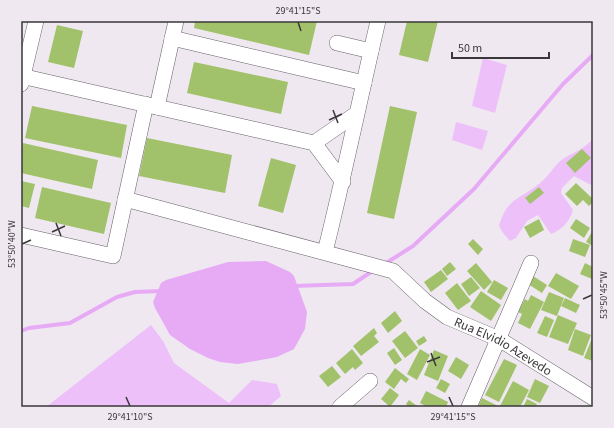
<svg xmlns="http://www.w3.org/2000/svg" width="614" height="428" font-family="'Source Sans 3',sans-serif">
  <rect width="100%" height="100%" fill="#efe8f1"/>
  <!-- green -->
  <g fill="#edc0f9">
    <polygon points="483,58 507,65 495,113 472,106"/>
    <polygon points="456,122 488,131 482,150 452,140"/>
    <path d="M 593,138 L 593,186 L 574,176 L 562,188 L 561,193 L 573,210 C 570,221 562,230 551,234 L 538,215 L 527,221 L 516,238 L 510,241 L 503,233 L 499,226 C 507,197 521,199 540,183 C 549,176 554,165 563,159 C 573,152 587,148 593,138 Z"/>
    <polygon points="151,325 163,341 174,363 229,403 252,380 277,384 281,396 268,407 46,407"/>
  </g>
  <!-- water -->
  <polygon fill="#e7abf6" points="266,261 290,272 294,276 307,312 305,329 294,349 277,357 238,364 220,362 208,358 190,349 170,335 155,308 153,302 161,283 166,280 228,262"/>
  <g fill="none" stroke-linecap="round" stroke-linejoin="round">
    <!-- stream -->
    <g stroke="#e7abf6" stroke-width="4">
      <polyline points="383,265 413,246 474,189 563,84 593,55"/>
      <polyline points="293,286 353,284 374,270"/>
      <polyline points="21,331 29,328 70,323 117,297 135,292 162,291"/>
    </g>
  </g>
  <!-- building -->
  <g fill="#a1c26b">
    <polygon points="195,21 317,21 309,55 194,28"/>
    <polygon points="407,21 438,21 428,62 399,55"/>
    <polygon points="57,25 83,31 74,68 48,62"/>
    <polygon points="194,62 288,82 281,114 187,93"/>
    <polygon points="32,106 127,125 121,158 25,138"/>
    <polygon points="390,106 417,112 394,219 367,213"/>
    <polygon points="147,138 232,155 225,193 139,176"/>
    <polygon points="23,143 98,160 92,189 21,173 21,151"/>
    <polygon points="582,149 591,158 575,173 566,163"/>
    <polygon points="271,158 296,165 283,213 258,206"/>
    <polygon points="21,181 35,184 29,208 21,206"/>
    <polygon points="576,183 593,199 593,202 589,206 583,200 577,206 565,194"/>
    <polygon points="42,187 111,203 104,234 35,218"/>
    <polygon points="539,187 544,193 530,204 525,198"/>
    <polygon points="539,219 544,230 530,238 524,227"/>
    <polygon points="576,219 590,228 584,238 570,228"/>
    <polygon points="593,230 593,246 586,242"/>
    <polygon points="473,239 483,249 478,255 468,244"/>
    <polygon points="573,239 590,245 585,257 569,251"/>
    <polygon points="450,262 456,269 447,276 442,269"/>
    <polygon points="476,263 492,282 484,290 467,271"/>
    <polygon points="585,263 593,267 592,279 580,274"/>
    <polygon points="441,270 448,279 431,292 424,282"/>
    <polygon points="556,273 579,286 571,299 548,286"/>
    <polygon points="533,276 547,285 542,293 528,284"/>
    <polygon points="471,277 480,288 469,296 461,284"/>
    <polygon points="494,280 508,288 501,300 487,292"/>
    <polygon points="457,283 471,301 458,310 445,293"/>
    <polygon points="481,291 501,305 491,321 470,307"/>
    <polygon points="549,292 564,298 557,316 541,310"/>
    <polygon points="531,295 544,302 530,329 518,323 522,314 518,312 525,299 528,301"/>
    <polygon points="565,298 580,305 576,313 561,306"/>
    <polygon points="395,311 402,321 388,333 381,323"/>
    <polygon points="558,315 577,323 568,344 549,337"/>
    <polygon points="545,316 554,320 547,337 537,333"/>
    <polygon points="374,328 377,333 374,336 379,342 361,356 353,346"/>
    <polygon points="575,329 591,335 583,356 568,350"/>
    <polygon points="405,331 418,348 405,358 392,341"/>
    <polygon points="424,336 427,341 419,346 416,341"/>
    <polygon points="593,336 593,361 584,358"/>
    <polygon points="394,348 402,360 395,365 387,353"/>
    <polygon points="352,349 363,363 355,370 353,367 345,374 336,363"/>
    <polygon points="420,349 430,355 417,380 407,374"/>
    <polygon points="434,350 448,356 438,381 424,375"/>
    <polygon points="456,357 469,365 461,379 448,371"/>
    <polygon points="504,359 517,365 499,402 485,395"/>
    <polygon points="332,366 341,377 328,387 319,376"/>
    <polygon points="395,368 409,379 406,383 401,379 394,389 385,382"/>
    <polygon points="441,379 450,384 445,393 436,388"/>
    <polygon points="535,379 549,386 540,403 527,397"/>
    <polygon points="513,381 529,390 520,407 503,407 500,406"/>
    <polygon points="390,388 399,395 390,407 381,399"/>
    <polygon points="426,391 448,402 446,407 427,407 420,403"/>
    <polygon points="482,398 498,406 497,407 478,407"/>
    <polygon points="527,399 537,404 535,407 523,407"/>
    <polygon points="409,400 417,406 416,407 409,407 406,404"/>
  </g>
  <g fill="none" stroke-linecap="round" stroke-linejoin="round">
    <!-- minor casing -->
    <g stroke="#686169" stroke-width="16">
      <g id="minor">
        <polyline points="172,38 364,83"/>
        <polyline points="337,43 371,51"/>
        <polyline points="21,76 314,143 343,182"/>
        <polyline points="21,84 36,21"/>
        <polyline points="157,107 176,21"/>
        <polyline points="314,143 356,114"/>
        <path id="s1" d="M 125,199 L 393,271 L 425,301 L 447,317 L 499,339 L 593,398"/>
        <polyline points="21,235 113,256 146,104"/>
        <path d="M 325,252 C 344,176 360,98 378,21"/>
        <polyline points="340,407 370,381"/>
        <polyline points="469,407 531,263"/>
      </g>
    </g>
    <!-- minor -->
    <use href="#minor" stroke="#fff" stroke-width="15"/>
  </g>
  <!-- ticks -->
  <path fill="none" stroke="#3a373a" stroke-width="1.5" d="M 298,22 L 301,31M 333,110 L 338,123M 329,120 L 342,114M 56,223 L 61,236M 52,232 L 65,226M 22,244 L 31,240M 583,299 L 592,295M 431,353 L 436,366M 427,362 L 440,357M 126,397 L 130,406M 449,397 L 453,406"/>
  <g text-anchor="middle" stroke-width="3" stroke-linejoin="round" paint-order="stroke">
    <!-- street labels -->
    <g font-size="13" fill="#3a373a" stroke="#efe8f1">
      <text dy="5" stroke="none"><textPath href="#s1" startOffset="412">Rua Elvidio Azevedo</textPath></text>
    </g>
  </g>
  <!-- border -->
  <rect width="614" height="428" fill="none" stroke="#efe8f1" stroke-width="44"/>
  <!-- scale -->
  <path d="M452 52v6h97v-6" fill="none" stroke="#3a373a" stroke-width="2"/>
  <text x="458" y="52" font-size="12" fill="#3a373a" stroke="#efe8f1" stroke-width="3" paint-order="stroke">50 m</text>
  <rect x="22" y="22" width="570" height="384" fill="none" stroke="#3a373a" stroke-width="1.5"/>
  <g font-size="10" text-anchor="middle" fill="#3a373a">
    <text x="298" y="14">29°41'15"S</text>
    <text transform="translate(11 244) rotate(-90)" y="4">53°50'40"W</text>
    <text transform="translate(603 295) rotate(-90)" y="4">53°50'45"W</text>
    <text x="130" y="420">29°41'10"S</text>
    <text x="453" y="420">29°41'15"S</text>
  </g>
</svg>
